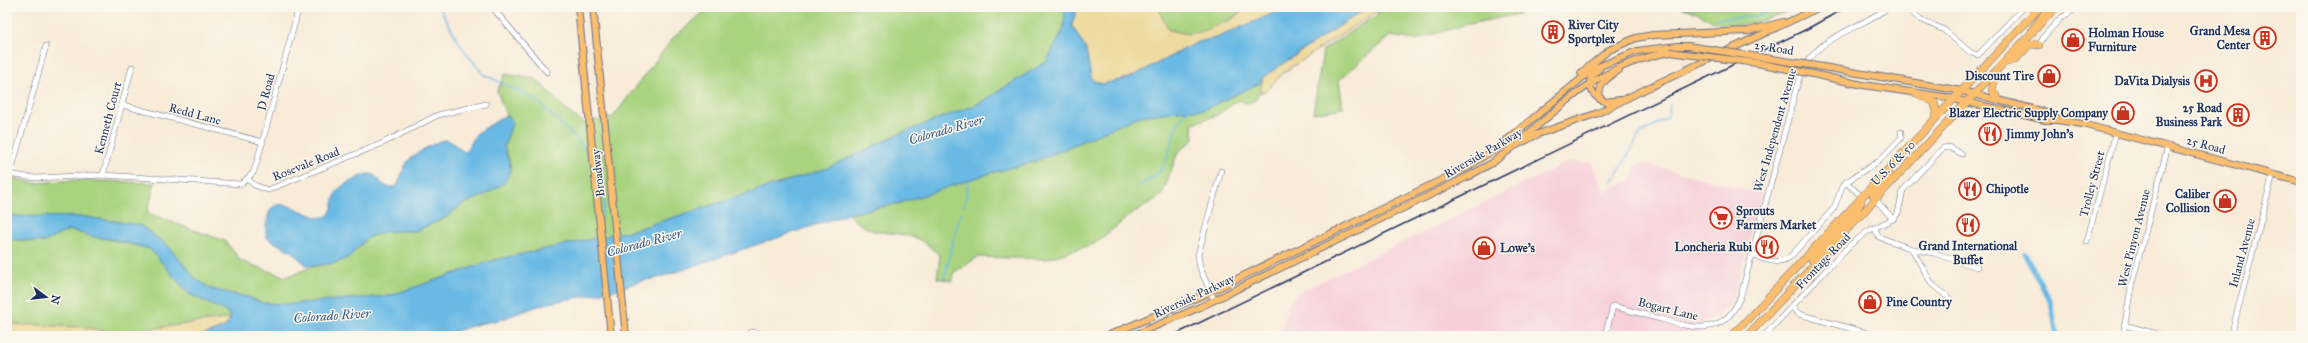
<svg xmlns="http://www.w3.org/2000/svg" width="2308" height="343" font-family="'IM FELL Great Primer',serif">
  <rect width="100%" height="100%" fill="#fbf7ec"/>
  <filter id="ink" filterUnits="userSpaceOnUse"><feTurbulence type="fractalNoise" baseFrequency=".025" numOctaves="2"/><feDisplacementMap in="SourceGraphic" scale="8" xChannelSelector="R" yChannelSelector="G"/><feConvolveMatrix kernelMatrix="1 2 1 2 8 2 1 2 1" color-interpolation-filters="sRGB"/></filter>
  <filter id="wash" filterUnits="userSpaceOnUse"><feTurbulence type="fractalNoise" baseFrequency=".012" numOctaves="4" result="noise"/><feDisplacementMap in="SourceGraphic" scale="16" xChannelSelector="R" yChannelSelector="G"/><feGaussianBlur stdDeviation="0.9" result="paint"/><feColorMatrix in="noise" values="0 0 0 0 0 0 0 0 0 0 0 0 0 0 0 0 0 1.4 0 .05"/><feComposite in="paint" operator="in"/></filter>
  <g filter="url(#wash)">
    <rect width="100%" height="100%" fill="#f8ebd8"/>
    <!-- built -->
    <polygon fill="#f6cfd9" points="1576,161 1584,164 1590,161 1605,192 1631,180 1635,166 1642,163 1762,194 1733,299 1715,318 1702,322 1701,336 1279,336 1290,301 1296,294 1568,162"/>
    <!-- green -->
    <g fill="#a9d37f" stroke="#62816e">
      <polygon points="710,7 1065,7 1064,28 1047,61 978,104 896,135 828,168 634,230 494,260 389,296 288,304 263,303 247,297 211,289 195,278 169,247 140,225 86,217 7,216 7,177 34,183 76,180 155,183 147,213 225,241 241,261 286,277 314,266 335,263 348,258 367,238 377,234 388,231 415,231 447,217 461,205 483,196 511,165 504,146 513,121 506,115 497,91 505,74 536,79 568,112 584,123 613,117 673,38"/>
      <path d="M 1160,7 L 1247,7 C 1231,19 1208,35 1188,34 C 1182,34 1175,31 1169,30 L 1160,13 Z"/>
      <polygon points="1382,7 1521,7 1519,14 1464,25 1415,40 1390,36 1339,80 1343,108 1313,113 1323,50 1371,18 1376,17"/>
      <path d="M 1796,7 C 1773,20 1736,31 1710,20 C 1700,15 1693,10 1682,8 Z"/>
      <path d="M 1260,83 L 1263,85 L 1255,100 L 1247,103 L 1239,100 L 1217,115 L 1192,124 L 1194,139 L 1178,152 L 1162,195 L 1132,214 L 1094,244 L 1046,259 L 978,257 L 953,273 L 952,281 L 937,278 L 940,256 C 934,250 927,243 918,239 C 889,228 873,240 848,214 L 900,203 L 990,173 L 1034,162 L 1140,116 L 1185,110 L 1203,110 Z"/>
      <polygon points="69,230 150,249 189,294 227,312 231,318 119,333 80,327 7,324 7,239 44,242"/>
    </g>
    <!-- sand -->
    <g fill="#eeda9e" stroke="#84847e">
      <polygon points="1077,7 1160,7 1160,13 1169,30 1188,34 1204,31 1232,19 1247,7 1289,7 1216,38 1198,42 1129,78 1102,84 1094,81 1091,77 1086,50 1072,25"/>
      <polygon points="1367,7 1382,7 1381,11 1374,13 1284,72 1266,91 1260,93 1263,77"/>
      <polygon points="231,318 225,327 201,336 7,336 7,324 80,327 119,333"/>
    </g>
    <!-- water -->
    <g fill="#69b9e4" stroke="#4274a1">
      <polygon points="1065,7 1077,7 1072,25 1086,50 1091,77 1094,81 1102,84 1129,78 1198,42 1216,38 1288,7 1368,7 1263,77 1260,83 1203,110 1185,110 1140,116 1034,162 990,173 900,203 848,214 658,278 641,281 612,291 544,304 499,320 478,324 441,336 201,336 225,327 231,318 227,312 189,294 150,249 117,240 94,237 69,230 44,242 7,239 7,216 86,217 140,225 169,247 195,278 211,289 247,297 263,303 288,304 389,296 494,260 634,230 828,168 896,135 978,104 1047,61 1064,28"/>
      <path d="M 506,115 L 513,121 L 504,146 L 511,170 L 504,183 L 483,196 L 461,205 L 447,217 L 415,231 L 388,231 L 377,234 L 367,238 L 348,258 L 335,263 L 314,266 L 306,265 L 292,252 L 267,238 C 265,231 266,224 268,217 C 273,190 303,215 318,217 C 320,218 324,217 327,216 C 340,205 324,191 356,179 C 359,177 364,174 368,174 C 381,173 379,192 397,186 C 401,178 403,167 409,160 C 413,155 438,140 444,140 C 454,140 457,150 466,152 L 476,134 Z"/>
    </g>
    <g fill="none" stroke-linecap="round" stroke-linejoin="round">
      <!-- stream -->
      <g stroke="#69b9e4" stroke-width="1.5">
        <polyline points="439,7 461,46 483,74 536,100 577,139 591,159"/>
        <polyline points="1386,7 1399,7"/>
        <polyline points="1716,19 1759,16 1775,7"/>
        <path d="M 596,167 C 605,179 606,203 602,217"/>
        <polyline points="1612,183 1640,134 1668,117 1670,105"/>
        <path d="M 1137,186 C 1169,173 1166,159 1175,130 C 1177,122 1185,116 1189,109"/>
        <polyline points="964,206 969,179"/>
        <polyline points="595,238 598,230"/>
        <polyline points="944,279 958,221 962,213"/>
      </g>
      <!-- canal -->
      <polyline stroke="#69b9e4" stroke-width="5" points="2025,254 2051,303 2057,336"/>
    </g>
  </g>
  <g filter="url(#ink)">
    <g fill="none" stroke-linecap="round" stroke-linejoin="round">
      <!-- minor casing -->
      <g stroke="#687189" stroke-width="6">
        <g id="minor">
          <polyline points="492,7 547,72"/>
          <polyline points="1906,7 1920,19 1944,30 1971,53 1978,55 2024,7"/>
          <polyline points="2039,45 2045,35 2061,18 2078,7"/>
          <polyline points="122,105 263,142"/>
          <polyline points="7,174 35,178 103,175 241,184 253,173 256,165 299,7"/>
          <polyline points="10,175 46,46"/>
          <polyline points="103,175 132,67"/>
          <polyline points="248,179 254,185 268,190 383,143 438,115 486,104"/>
          <polyline points="1846,182 1861,196"/>
          <polyline points="1875,199 1893,219"/>
          <polyline points="1875,229 1879,237 1912,249 1932,284 1950,299"/>
          <polyline points="2087,241 2116,132"/>
          <polyline points="1912,249 1934,253 1977,267"/>
          <path d="M 1751,255 C 1765,259 1777,266 1790,257 L 1834,208 L 1842,187 L 1846,182 L 1879,161 L 1901,138 L 1901,132"/>
          <polyline points="1214,300 1200,268 1198,255 1221,171"/>
          <polyline points="1792,307 1799,314 1877,336"/>
          <polyline points="2124,325 2165,336"/>
          <polyline points="744,336 752,332 771,336"/>
          <path d="M 1605,336 L 1613,306 C 1629,310 1645,315 1661,319 C 1694,329 1726,337 1741,295 L 1799,78 C 1814,36 1856,31 1889,7"/>
          <polyline points="1764,336 1849,246 1868,231 1893,219 1898,213 1903,190 1943,148 1949,147 1962,154"/>
          <polyline points="2123,336 2131,287 2168,146"/>
          <polyline points="2231,336 2273,174"/>
        </g>
      </g>
      <!-- major casing -->
      <g stroke="#687189" stroke-width="8">
        <g id="major">
          <polyline points="578,7 611,336"/>
          <polyline points="593,7 626,336"/>
          <polyline points="1817,66 1962,91 2049,113 2058,120"/>
          <path d="M 1599,69 C 1583,80 1590,96 1606,102 L 1619,100"/>
          <polyline points="1581,73 1609,50 1636,38 1653,35 1748,31 1783,22"/>
          <polyline points="1813,74 1863,85 1945,97 2045,120 2058,120 2082,124 2301,182"/>
          <path d="M 1600,99 C 1597,84 1607,78 1619,70"/>
          <path d="M 1522,139 C 1570,98 1604,64 1670,52"/>
          <polyline points="1107,336 1210,292 1464,169 1497,148 1593,69 1637,51 1677,46"/>
          <polyline points="1132,336 1200,307 1467,177 1492,163 1513,147 1538,134 1598,113 1635,94 1820,7"/>
        </g>
      </g>
      <!-- highway casing -->
      <g stroke="#687189" stroke-width="8">
        <g id="highway">
          <polyline points="2032,30 2049,7"/>
          <polyline points="2004,63 2015,60 2030,44 2039,45"/>
          <polyline points="1996,75 1992,90 1999,100"/>
          <polyline points="1914,92 1934,102 1937,112 1935,119"/>
          <polyline points="1875,199 1873,195 1889,175"/>
          <polyline points="1812,260 1856,211 1861,202 1861,196"/>
          <polyline points="1732,336 2040,7"/>
          <polyline points="1747,336 2056,7"/>
        </g>
      </g>
      <!-- minor -->
      <use href="#minor" stroke="#fff" stroke-width="5"/>
      <!-- major -->
      <use href="#major" stroke="#fbbe6e" stroke-width="6"/>
      <!-- highway -->
      <use href="#highway" stroke="#fbbe6e" stroke-width="7"/>
      <!-- rail -->
      <polyline stroke="#1b2f5e" stroke-width="1.5" points="1172,336 1805,30 1847,7"/>
      <!-- major-bridge casing -->
      <g stroke="#687189" stroke-width="8" stroke-linecap="butt">
        <g id="major-bridge">
          <polyline points="1677,46 1688,46 1817,66"/>
          <polyline points="1670,52 1757,63 1813,74"/>
        </g>
      </g>
      <!-- major-bridge -->
      <use href="#major-bridge" stroke="#fbbe6e" stroke-width="6"/>
    </g>
  </g>
  <!-- icons -->
  <defs>
    <g id="building-ring" transform="scale(1.15)"><circle r="9.5" fill="#fbf7ec" stroke="#c8321e" stroke-width="1.5"/><path d="M-4-6H4V6H1V3H-1V6H-4ZM-2.5-4.3h1.7v1.8h-1.7ZM.8-4.3h1.7v1.8H.8ZM-2.5-1h1.7V.8h-1.7ZM.8-1h1.7V.8H.8Z" fill="#c8321e"/></g>
    <g id="shop-ring" transform="scale(1.15)"><circle r="9.5" fill="#fbf7ec" stroke="#c8321e" stroke-width="1.5"/><path d="M-5-2.5h2.3a2.7 3.5 0 0 1 5.4 0H5L5.5 6h-11ZM-1.5-2.5h3a1.5 2.3 0 0 0-3 0Z" fill="#c8321e"/></g>
    <g id="hospital-ring" transform="scale(1.15)"><circle r="9.5" fill="#fbf7ec" stroke="#c8321e" stroke-width="1.5"/><path d="M-5-5h3v3.5h4V-5h3V5h-3V1.5h-4V5h-3Z" fill="#c8321e"/></g>
    <g id="restaurant-ring" transform="scale(1.15)"><circle r="9.5" fill="#fbf7ec" stroke="#c8321e" stroke-width="1.5"/><path d="M-5-6h1v4h1v-4h1v4h1v-4h1v5L-1.5 .5V6h-2V.5L-5-1ZM5-6V6H3V1.5H1.5Q1.5-4 5-6Z" fill="#c8321e"/></g>
    <g id="supermarket-ring" transform="scale(1.15)"><circle r="9.5" fill="#fbf7ec" stroke="#c8321e" stroke-width="1.5"/><path d="M-6-5.5h2.5l.6 2H6L4.5 2H-2.5L-4.4-4H-6ZM-1.5 3.2a1.3 1.3 0 1 0 .1 0ZM3 3.2a1.3 1.3 0 1 0 .1 0Z" fill="#c8321e"/></g>
  </defs>
  <g fill-rule="evenodd">
    <use href="#building-ring" x="1553" y="32"/>
    <use href="#building-ring" x="2265" y="38"/>
    <use href="#shop-ring" x="2073" y="40"/>
    <use href="#shop-ring" x="2049" y="76"/>
    <use href="#hospital-ring" x="2206" y="81"/>
    <use href="#shop-ring" x="2123" y="113"/>
    <use href="#building-ring" x="2238" y="115"/>
    <use href="#restaurant-ring" x="1990" y="134"/>
    <use href="#restaurant-ring" x="1970" y="189"/>
    <use href="#shop-ring" x="2225" y="201"/>
    <use href="#supermarket-ring" x="1721" y="218"/>
    <use href="#restaurant-ring" x="1968" y="225"/>
    <use href="#restaurant-ring" x="1767" y="247"/>
    <use href="#shop-ring" x="1484" y="248"/>
    <use href="#shop-ring" x="1870" y="302"/>
  </g>
  <g text-anchor="middle" stroke-width="3" stroke-linejoin="round" paint-order="stroke">
    <!-- poi labels -->
    <g font-size="12" font-weight="bold" fill="#1b2f5e" stroke="#fbf7ec" text-anchor="start">
      <text x="1568" y="29">River City<tspan x="1568" dy="14">Sportplex</tspan></text>
      <text x="2250" y="35" text-anchor="end">Grand Mesa<tspan x="2250" dy="14">Center</tspan></text>
      <text x="2088" y="37">Holman House<tspan x="2088" dy="14">Furniture</tspan></text>
      <text x="2034" y="80" text-anchor="end">Discount Tire</text>
      <text x="2190" y="85" text-anchor="end">DaVita Dialysis</text>
      <text x="2222" y="112" text-anchor="end">25 Road<tspan x="2222" dy="14">Business Park</tspan></text>
      <text x="2108" y="117" text-anchor="end">Blazer Electric Supply Company</text>
      <text x="2006" y="138">Jimmy John's</text>
      <text x="1986" y="193">Chipotle</text>
      <text x="2210" y="198" text-anchor="end">Caliber<tspan x="2210" dy="14">Collision</tspan></text>
      <text x="1736" y="215">Sprouts<tspan x="1736" dy="14">Farmers Market</tspan></text>
      <text x="1968" y="250" text-anchor="middle">Grand International<tspan x="1968" dy="14">Buffet</tspan></text>
      <text x="1752" y="251" text-anchor="end">Loncheria Rubi</text>
      <text x="1500" y="252">Lowe's</text>
      <text x="1886" y="306">Pine Country</text>
    </g>
    <!-- street labels -->
    <g font-size="12" fill="#1b2f5e" stroke="#fbf7ec">
      <text transform="translate(1774 48) rotate(9)" y="4">25 Road</text>
      <text transform="translate(266 92) rotate(-75)" y="4">D Road</text>
      <text transform="translate(195 114) rotate(15)" y="4">Redd Lane</text>
      <text transform="translate(108 118) rotate(-75)" y="4">Kenneth Court</text>
      <text transform="translate(1775 130) rotate(-74)" y="4">West Independent Avenue</text>
      <text transform="translate(2206 145) rotate(15)" y="4">25 Road</text>
      <text transform="translate(1483 153) rotate(-30)" y="4">Riverside Parkway</text>
      <text transform="translate(1893 163) rotate(-46)" y="4">U.S. 6 &amp; 50</text>
      <text transform="translate(306 164) rotate(-22)" y="4">Rosevale Road</text>
      <text transform="translate(598 173) rotate(-96)" y="4">Broadway</text>
      <text transform="translate(2092 184) rotate(-75)" y="4">Trolley Street</text>
      <text transform="translate(2134 238) rotate(-76)" y="4">West Pinyon Avenue</text>
      <text transform="translate(2242 253) rotate(-75)" y="4">Inland Avenue</text>
      <text transform="translate(1823 261) rotate(-46)" y="4">Frontage Road</text>
      <text transform="translate(1194 296) rotate(-25)" y="4">Riverside Parkway</text>
      <text transform="translate(1668 309) rotate(14)" y="4">Bogart Lane</text>
    </g>
    <!-- water labels -->
    <g font-size="13" font-style="italic" fill="#325886" stroke="#fbf7ec">
      <text transform="translate(946 129) rotate(-16)" y="5">Colorado River</text>
      <text transform="translate(644 242) rotate(-15)" y="5">Colorado River</text>
      <text transform="translate(332 315) rotate(-4)" y="5">Colorado River</text>
    </g>
  </g>
  <!-- margin -->
  <rect width="2308" height="343" fill="none" stroke="#fbf7ec" stroke-width="24"/>
  <!-- north arrow -->
  <g transform="translate(46 297) rotate(105)" stroke="#fbf7ec" stroke-width="3" paint-order="stroke">
  <path d="M0-3L7 15L0 10L-7 15Z" fill="#1b2f5e"/>
  <text y="-6" font-size="11" font-weight="bold" text-anchor="middle" fill="#1b2f5e">N</text>
  </g>
</svg>
